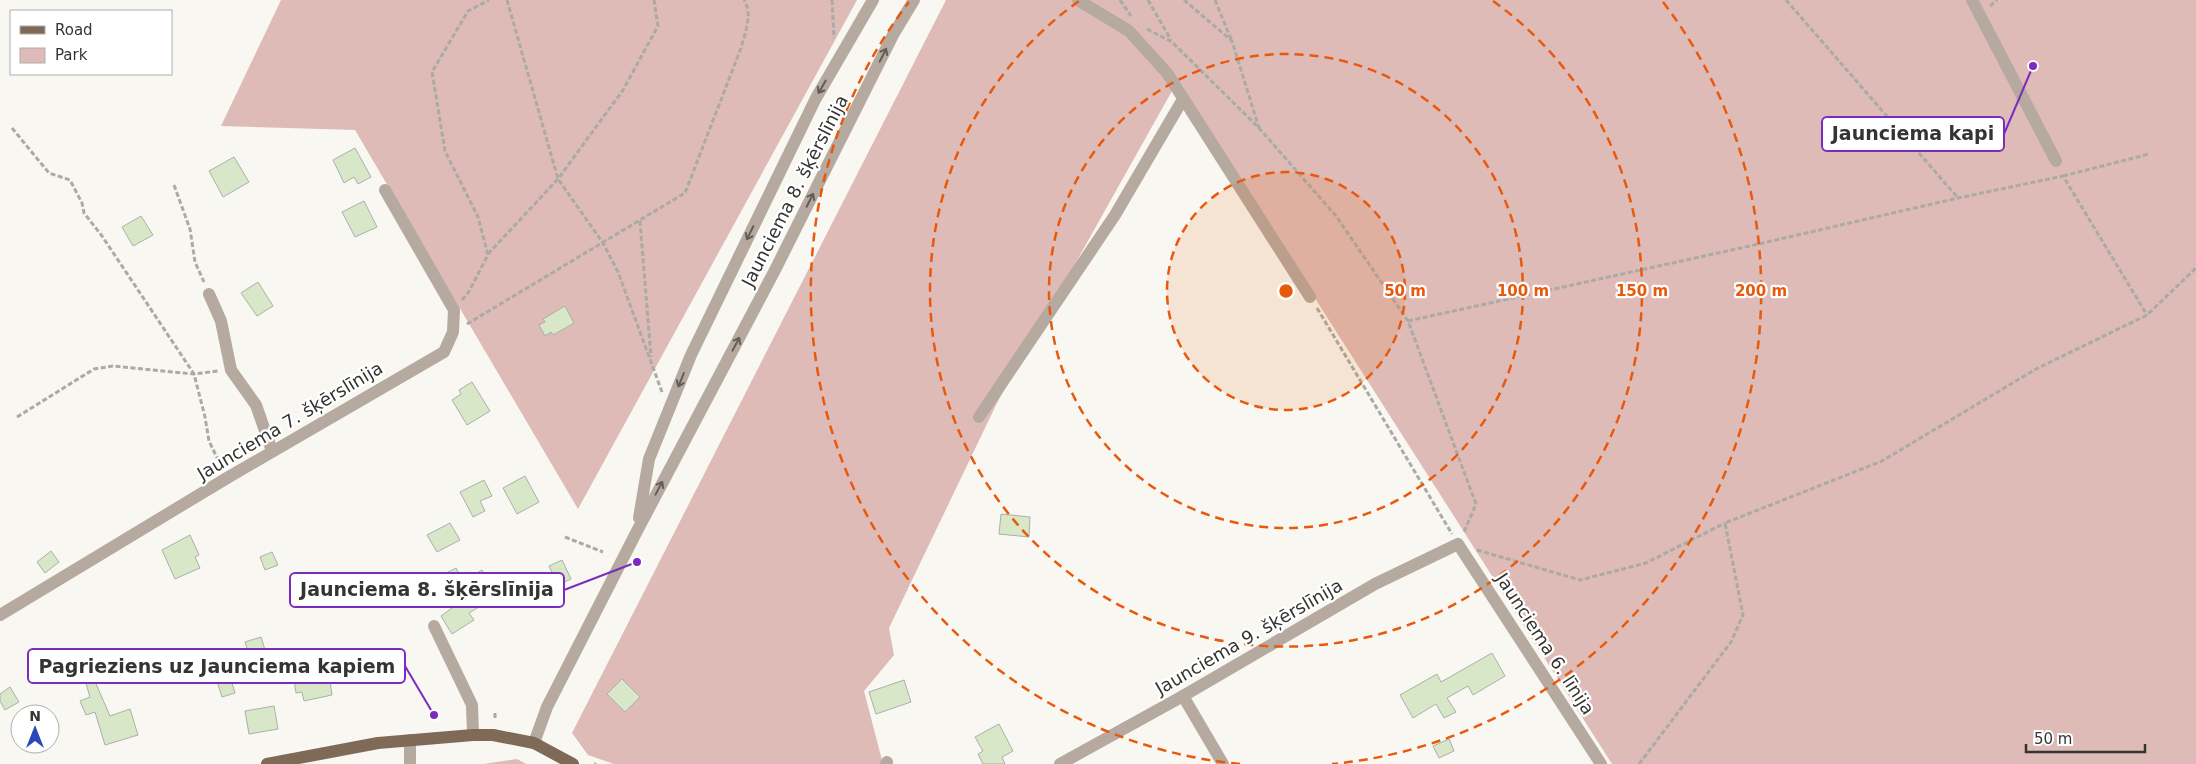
<svg xmlns="http://www.w3.org/2000/svg" width="2196" height="764" font-family="'DejaVu Sans',sans-serif">
  <rect width="100%" height="100%" fill="#f8f7f1"/>
  <!-- green -->
  <g fill="#debbb6">
    <polygon points="281,0 857,0 578,509 355,130 221,126"/>
    <polygon points="946,0 2196,0 2196,764 1612,764 1177,82 997,403 889,628 894,655 864,691 883,764 614,764 588,755 572,733"/>
    <polygon points="517,759 526,764 484,764"/>
  </g>
  <!-- building -->
  <g fill="#d7e7c7" stroke="#adafaa">
    <polygon points="355,148 371,177 358,184 354,177 344,183 333,160"/>
    <polygon points="234,157 249,182 223,197 209,171"/>
    <polygon points="364,201 377,227 355,237 342,212"/>
    <polygon points="141,216 153,235 133,246 122,227"/>
    <polygon points="258,282 273,306 257,316 241,293"/>
    <polygon points="565,306 574,323 553,335 551,332 545,336 539,325 545,322 543,319"/>
    <polygon points="472,382 490,411 467,425 452,400 461,394 459,390"/>
    <polygon points="525,476 539,502 517,514 503,488"/>
    <polygon points="484,480 492,496 480,501 485,511 473,517 460,492"/>
    <polygon points="1001,514 1030,517 1029,537 999,534"/>
    <polygon points="450,523 460,540 437,552 427,535"/>
    <polygon points="190,535 199,555 195,557 200,568 175,579 162,550"/>
    <polygon points="51,551 59,562 45,573 37,562"/>
    <polygon points="272,552 278,565 265,570 260,557"/>
    <polygon points="562,560 571,579 558,585 549,566"/>
    <polygon points="456,568 463,581 482,570 497,596 469,613 474,620 452,634 441,616 452,608 437,578"/>
    <polygon points="261,637 266,653 250,658 245,642"/>
    <polygon points="1492,653 1505,676 1473,695 1468,686 1447,698 1456,712 1444,718 1436,704 1413,718 1400,695 1437,674 1441,682"/>
    <polygon points="328,668 332,695 304,701 302,692 296,693 293,674"/>
    <polygon points="229,673 235,693 222,697 216,678"/>
    <polygon points="93,677 110,716 130,709 138,735 105,745 95,712 86,715 80,701 90,697 85,680"/>
    <polygon points="622,679 640,697 625,712 607,694"/>
    <polygon points="904,680 911,702 876,714 869,692"/>
    <polygon points="10,687 19,702 5,710 0,701 0,694"/>
    <polygon points="274,706 278,729 249,734 245,711"/>
    <polygon points="999,724 1013,751 1002,757 1005,764 983,764 978,754 983,751 975,737"/>
    <polygon points="1449,739 1454,751 1439,758 1433,746"/>
  </g>
  <g fill="none" stroke-linecap="round" stroke-linejoin="round">
    <!-- path -->
    <g stroke="#abaaa5" stroke-width="3" stroke-dasharray="5 2.5" stroke-linecap="butt">
      <polyline points="507,0 558,179 603,243 618,272 662,392"/>
      <polyline points="832,0 834,38"/>
      <polyline points="1120,0 1131,16"/>
      <polyline points="1148,0 1171,40"/>
      <polyline points="1184,0 1232,41 1259,128"/>
      <polyline points="1215,0 1231,39"/>
      <polyline points="1786,0 1958,198"/>
      <polyline points="1990,6 1997,0"/>
      <polyline points="1147,29 1172,42 1259,128 1336,216 1408,321 1476,504 1464,532"/>
      <polyline points="12,128 49,173 70,180 82,203 84,213 102,236 194,374 205,417 209,441 221,466"/>
      <polyline points="2063,176 2149,154"/>
      <polyline points="174,185 190,229 195,262 204,282"/>
      <polyline points="640,221 651,357"/>
      <polyline points="488,254 558,179 623,90 658,26 654,0"/>
      <polyline points="462,300 468,293 488,255 478,217 445,151 432,72 468,11 489,0"/>
      <polyline points="1317,308 1452,534"/>
      <polyline points="1408,321 1741,248 1958,198 2063,176 2147,315"/>
      <path d="M 467,324 L 685,193 L 741,48 C 745,33 753,14 744,0"/>
      <polyline points="17,417 94,369 113,366 194,374 218,371"/>
      <polyline points="565,537 603,552"/>
      <polyline points="1477,550 1580,580 1646,563 1725,523"/>
      <polyline points="495,718 495,711"/>
      <polyline points="595,764 596,763"/>
      <polyline points="1639,764 1731,642 1743,615 1725,523 1882,461 2036,369 2147,315 2196,268"/>
    </g>
    <!-- minor -->
    <g stroke="#b6a99f" stroke-width="12">
      <polyline points="1078,0 1129,31 1167,73 1310,297"/>
      <polyline points="1972,0 2056,161"/>
      <polyline points="209,294 221,321 231,370 256,405 272,451"/>
      <polyline points="979,417 1115,215 1183,99"/>
      <polyline points="639,518 649,459 691,355 816,98 873,0"/>
      <polyline points="0,615 227,478 444,352 453,332 454,310 385,190"/>
      <polyline points="434,626 472,705 473,735"/>
      <polyline points="1183,696 1223,764"/>
      <polyline points="410,740 410,764"/>
      <polyline points="534,743 547,707 637,531 774,272 893,35 914,0"/>
      <polyline points="886,764 887,762"/>
      <polyline points="1060,764 1183,696 1375,584 1458,544 1601,764"/>
    </g>
    <!-- major -->
    <polyline stroke="#7f6957" stroke-width="12" points="267,764 378,743 473,735 493,735 534,743 573,764"/>
  </g>
  <!-- one-way arrows -->
  <defs><path id="oneway-shaft" d="M-6 0H5M1.5-3L5.5 0L1.5 3" fill="none" stroke-width="1.6" stroke-linecap="round" stroke-linejoin="round" transform="scale(1.25)"/></defs>
  <g stroke="#625d58">
    <use href="#oneway-shaft" transform="translate(883 55) rotate(-63)"/>
    <use href="#oneway-shaft" transform="translate(822 87) rotate(120)"/>
    <use href="#oneway-shaft" transform="translate(810 200) rotate(-63)"/>
    <use href="#oneway-shaft" transform="translate(750 233) rotate(116)"/>
    <use href="#oneway-shaft" transform="translate(736 344) rotate(-62)"/>
    <use href="#oneway-shaft" transform="translate(681 380) rotate(112)"/>
    <use href="#oneway-shaft" transform="translate(659 488) rotate(-62)"/>
  </g>
  <!-- distance rings -->
  <circle cx="1286" cy="291" r="119" fill="#e8590c" fill-opacity=".12"/>
  <g fill="none" stroke="#e8590c" stroke-width="2.5" stroke-dasharray="9 6">
    <circle cx="1286" cy="291" r="119"/>
    <circle cx="1286" cy="291" r="237"/>
    <path d="M1493 1A356 356 0 1 1 1079 1"/>
    <path d="M1240 764A475 475 0 0 1 909 2M1663 2A475 475 0 0 1 1332 764"/>
  </g>
  <g text-anchor="middle" stroke-width="4.5" stroke-linejoin="round" paint-order="stroke">
    <!-- street labels -->
    <g font-size="18" fill="#353432" stroke="#fff">
      <text transform="translate(795 191) rotate(-63)" y="6">Jaunciema 8. šķērslīnija</text>
      <text transform="translate(290 421) rotate(-31)" y="6">Jaunciema 7. šķērslīnija</text>
      <text transform="translate(1249 637) rotate(-30)" y="6">Jaunciema 9. šķērslīnija</text>
      <text transform="translate(1545 644) rotate(57)" y="6">Jaunciema 6. līnija</text>
    </g>
  </g>
  <circle cx="1286" cy="291" r="8" fill="#e8590c" stroke="#fff" stroke-width="2.5"/>
  <g font-size="15" text-anchor="middle" font-weight="bold" fill="#e8590c" stroke="#fff" stroke-width="4.5" stroke-linejoin="round" paint-order="stroke">
    <text x="1405" y="296">50 m</text>
    <text x="1523" y="296">100 m</text>
    <text x="1642" y="296">150 m</text>
    <text x="1761" y="296">200 m</text>
  </g>
  <!-- callouts -->
  <path fill="none" stroke="#7b2cbf" stroke-width="2" d="M2033 66L2004 134M637 562L564 590M434 715L405 666"/>
  <g fill="#7b2cbf" stroke="#fff" stroke-width="2">
    <circle cx="2033" cy="66" r="5"/>
    <circle cx="637" cy="562" r="5"/>
    <circle cx="434" cy="715" r="5"/>
  </g>
  <g fill="#fff" stroke="#7b2cbf" stroke-width="2">
    <rect x="1822" y="117" width="182" height="34" rx="5"/>
    <rect x="290" y="573" width="274" height="34" rx="5"/>
    <rect x="28" y="649" width="377" height="34" rx="5"/>
  </g>
  <g font-size="19" text-anchor="middle" font-weight="bold" fill="#353432">
    <text x="1913" y="140">Jaunciema kapi</text>
    <text x="427" y="596">Jaunciema 8. šķērslīnija</text>
    <text x="217" y="673">Pagrieziens uz Jaunciema kapiem</text>
  </g>
  <!-- legend -->
  <rect x="10" y="10" width="162" height="65" fill="#ffffff" stroke="#aeaead"/>
  <rect x="20" y="26" width="25" height="8" fill="#7f6957" stroke="#aeaead"/>
  <text x="55" y="35" font-size="15" fill="#353432">Road</text>
  <rect x="20" y="48" width="25" height="15" fill="#debbb6" stroke="#aeaead"/>
  <text x="55" y="60" font-size="15" fill="#353432">Park</text>
  <!-- north arrow -->
  <g transform="translate(35 729)"><circle r="24" fill="#ffffff" stroke="#aeaead"/>
  <path d="M0-4L9 19L0 12L-9 19Z" fill="#2b48b8"/>
  <text y="-8" font-size="14" font-weight="bold" text-anchor="middle" fill="#353432">N</text>
  </g>
  <!-- scale -->
  <path d="M2026 744v8h119v-8" fill="none" stroke="#353432" stroke-width="2.5"/>
  <text x="2034" y="744" font-size="15" fill="#353432" stroke="#ffffff" stroke-width="4" paint-order="stroke">50 m</text>
</svg>
